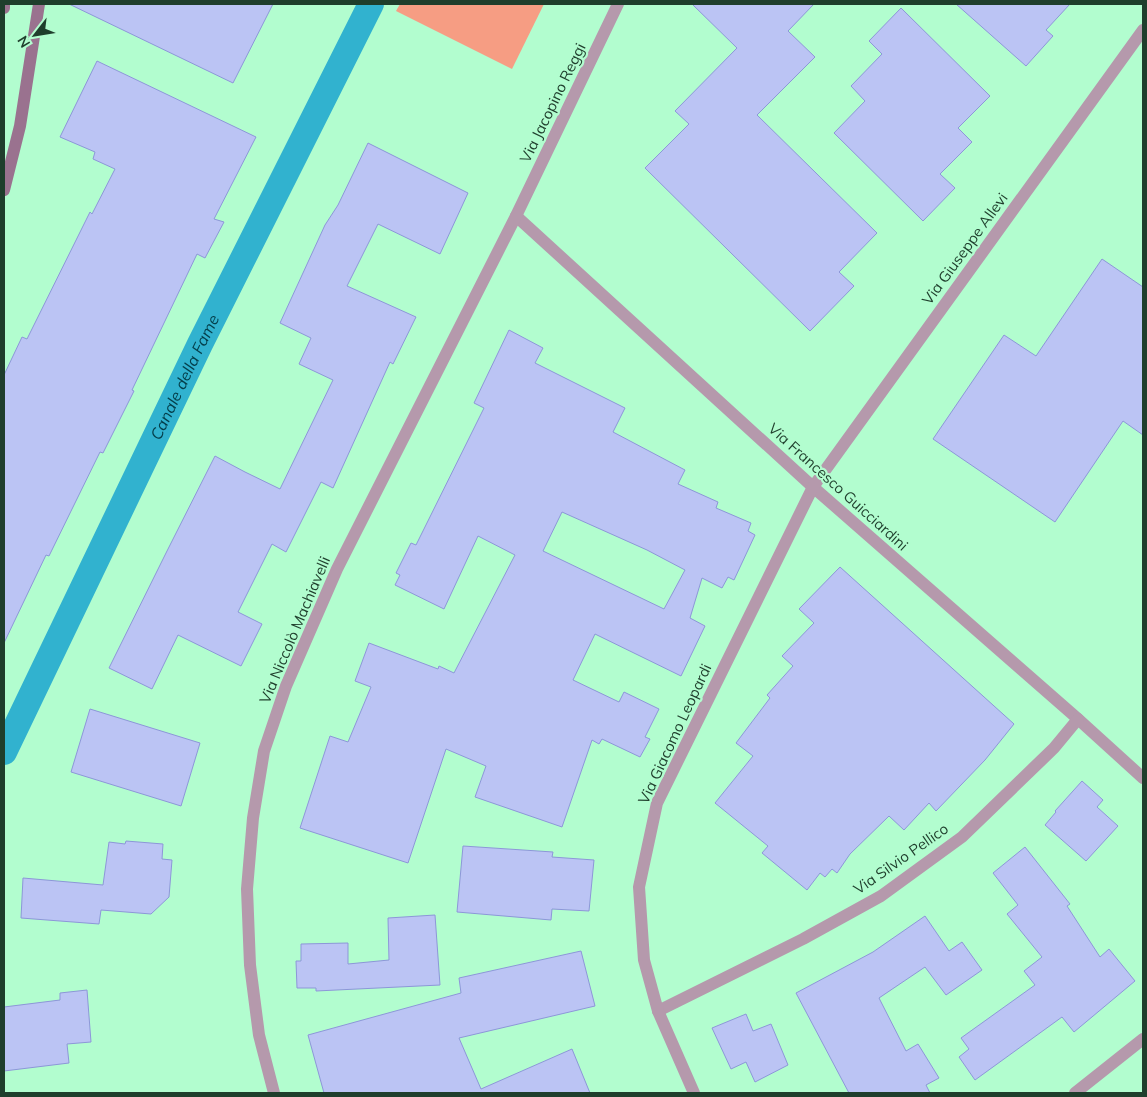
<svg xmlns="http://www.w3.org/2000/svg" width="1147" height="1097" font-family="Mulish,sans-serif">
  <rect width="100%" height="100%" fill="#b2fdcf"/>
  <!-- green -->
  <polygon fill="#f69d83" points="400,4 544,4 512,69 396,11"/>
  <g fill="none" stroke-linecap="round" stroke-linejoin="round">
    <!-- canal -->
    <path stroke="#31b2cf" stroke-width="26" id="s1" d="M 4,752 L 200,344 L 371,4"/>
  </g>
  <!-- building -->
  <g fill="#bbc4f4" stroke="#8d97d8" fill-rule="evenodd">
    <polygon points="69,4 273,4 233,83"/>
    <polygon points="692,4 814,4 788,31 815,57 757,115 877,233 839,272 854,286 810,331 645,168 689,124 675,111 737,48"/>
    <polygon points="956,4 1070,4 1046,30 1053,36 1026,66"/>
    <polygon points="901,8 990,96 958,128 972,142 940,174 955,188 923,221 834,133 865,101 851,86 882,54 869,41"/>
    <polygon points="97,61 256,137 214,219 224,222 205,258 197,254 132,390 134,391 103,453 100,452 49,556 46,555 4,643 4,375 22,337 27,339 90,212 92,214 115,169 93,159 95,152 60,137"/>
    <polygon points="368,143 468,193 440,254 378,224 347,286 416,317 393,364 390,362 333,488 321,482 286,552 272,544 238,612 262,624 241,666 178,635 152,689 109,668 167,551 215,456 245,472 280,489 333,380 299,364 311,338 280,323 325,225 338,205"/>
    <polygon points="1102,259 1143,287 1143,435 1123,421 1055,522 933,439 1004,335 1036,356"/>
    <path d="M 509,330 L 543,348 L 535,363 L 625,408 L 613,432 L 685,470 L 678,484 L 718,502 L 716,508 L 751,523 L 748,531 L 755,535 L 734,580 L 728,577 L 722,588 L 702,578 L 690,618 L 705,626 L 681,676 L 595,634 L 573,680 L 619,702 L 624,692 L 659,709 L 645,737 L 650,739 L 640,757 L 602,739 L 599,744 L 592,740 L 562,827 L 475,797 L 486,766 L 446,749 L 408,863 L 300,828 L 330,736 L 348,742 L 371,687 L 355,681 L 369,643 L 438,669 L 439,666 L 454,673 L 515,555 L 478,536 L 444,609 L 395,585 L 400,575 L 396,573 L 411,543 L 416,545 L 484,408 L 474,403 ZM 562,512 L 647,550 L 685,570 L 664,609 L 543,551 Z"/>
    <polygon points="840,567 1014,724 985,760 936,811 929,803 904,830 889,816 850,854 837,873 832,869 825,877 820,873 807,890 762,853 768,846 715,803 753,756 736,743 770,698 767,695 793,666 782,656 814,623 799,609"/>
    <polygon points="90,709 200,743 181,806 71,772"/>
    <polygon points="1082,781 1103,800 1097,807 1118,826 1086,861 1045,825 1056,812 1055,811"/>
    <polygon points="126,841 163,844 162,859 172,860 169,897 151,914 101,910 99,924 21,918 23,878 103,885 109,842 125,844"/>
    <polygon points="463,846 553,852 552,857 594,860 589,911 552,909 551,920 457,912"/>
    <polygon points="1025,847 1070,904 1067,906 1100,957 1109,949 1135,981 1074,1032 1062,1017 975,1080 959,1057 969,1049 961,1038 1035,985 1024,971 1042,957 1007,914 1018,905 993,873"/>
    <polygon points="435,915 440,985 316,991 316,988 297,988 296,961 301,961 301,944 348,943 348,964 389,960 388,918"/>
    <polygon points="925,916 949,951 962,942 982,970 946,995 925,967 879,998 906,1051 918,1044 939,1078 926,1085 930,1093 849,1093 796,993 873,952"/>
    <polygon points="581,951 595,1006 459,1038 481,1089 572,1049 590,1093 324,1093 308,1035 461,993 459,978"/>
    <polygon points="87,990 91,1042 67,1044 69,1063 4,1071 4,1007 60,1000 60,993"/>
    <polygon points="746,1014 753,1031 771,1024 788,1065 755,1082 746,1062 731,1069 712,1028"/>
  </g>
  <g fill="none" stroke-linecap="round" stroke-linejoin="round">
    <!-- minor -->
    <g stroke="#b599ac" stroke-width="12">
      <polyline points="516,216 813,487 1078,719 1143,778"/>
      <polyline points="658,1011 803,939 881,896 962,837 1054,748 1078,719"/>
      <polyline points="274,1093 259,1035 250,965 247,889 253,818 264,751 286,686 337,569 516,216 618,4"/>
      <polyline points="694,1093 658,1011 644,960 639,887 657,803 813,487 1143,30"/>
      <polyline points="1075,1093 1143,1039"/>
    </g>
    <!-- secondary -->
    <g stroke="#9a728f" stroke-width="12">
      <polyline points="4,8 4,4"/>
      <polyline points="4,190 20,126 39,4"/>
    </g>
  </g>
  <g text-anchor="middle" stroke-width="4.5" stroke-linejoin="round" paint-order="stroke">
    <!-- street labels -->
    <g font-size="15" fill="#1f3e2c" stroke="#b2fdcf">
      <text transform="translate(553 103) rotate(-64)" y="5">Via Jacopino Reggi</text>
      <text transform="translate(965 249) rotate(-54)" y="5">Via Giuseppe Allevi</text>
      <text transform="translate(838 487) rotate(42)" y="5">Via Francesco Guicciardini</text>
      <text transform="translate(295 630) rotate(-67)" y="5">Via Niccolò Machiavelli</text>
      <text transform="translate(675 734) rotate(-65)" y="5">Via Giacomo Leopardi</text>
      <text transform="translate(901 859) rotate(-35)" y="5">Via Silvio Pellico</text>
    </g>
    <!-- water labels -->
    <g font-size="16" font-style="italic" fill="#043e4a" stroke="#b2fdcf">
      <text dy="6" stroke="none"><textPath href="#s1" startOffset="416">Canale della Fame</textPath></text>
    </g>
  </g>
  <!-- border -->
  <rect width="1147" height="1097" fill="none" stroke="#1f3e2c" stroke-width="10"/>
  <!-- north arrow -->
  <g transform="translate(35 35) rotate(239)" stroke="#b2fdcf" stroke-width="4" paint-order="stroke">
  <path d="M0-4L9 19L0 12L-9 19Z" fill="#1f3e2c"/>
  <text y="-8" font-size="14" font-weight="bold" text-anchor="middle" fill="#1f3e2c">N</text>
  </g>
</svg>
